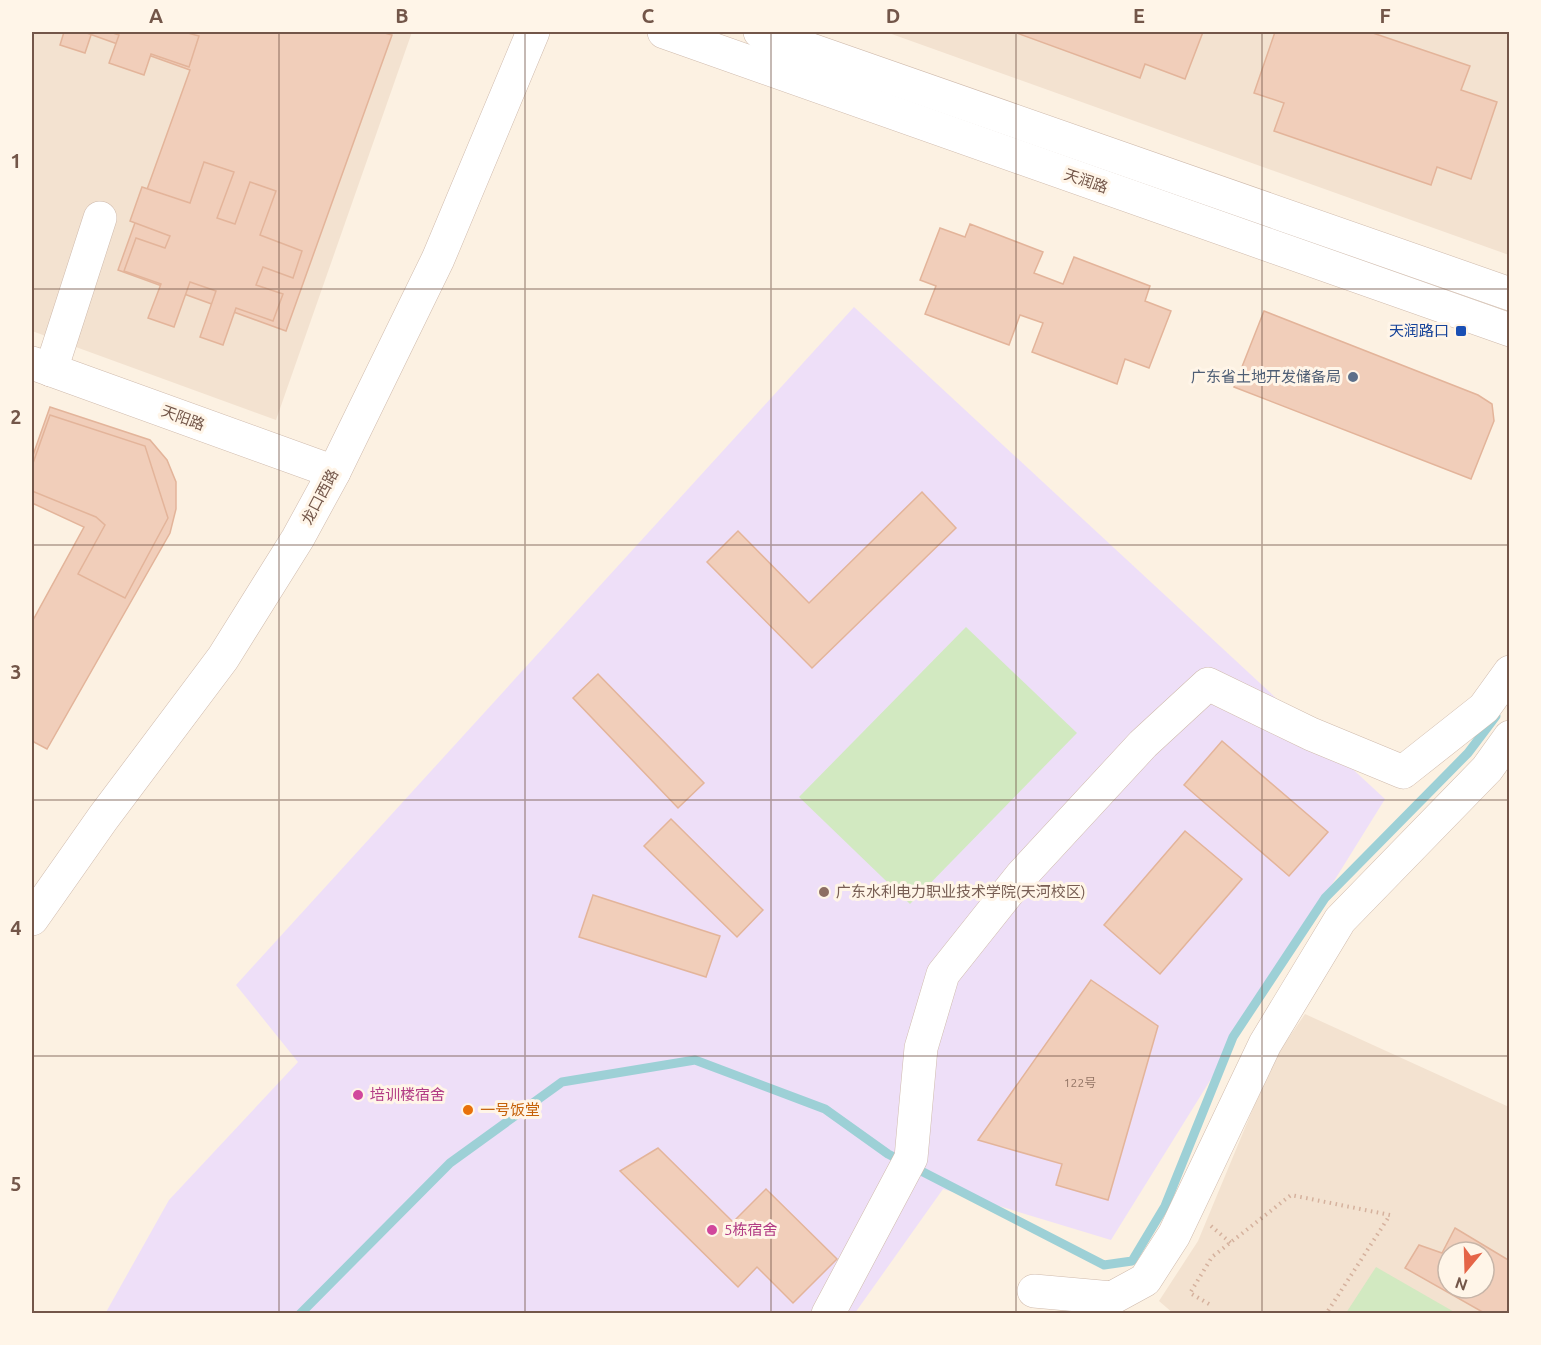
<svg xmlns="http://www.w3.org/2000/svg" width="1541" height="1345" font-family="Ubuntu,'Noto Sans SC',sans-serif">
  <rect width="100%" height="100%" fill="#fcf1e2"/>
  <!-- residential -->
  <g fill="#f3e2d0" fill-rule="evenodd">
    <polygon points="32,32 412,32 276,420 32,331"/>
    <polygon points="886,32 1509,32 1509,255"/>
    <path d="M 1305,1014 L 1509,1107 L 1509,1313 L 1174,1314 L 1159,1301 L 1198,1241 L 1257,1099 L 1281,1049 ZM 1448,1252 L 1484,1252 L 1484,1288 L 1448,1288 Z"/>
  </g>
  <!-- education -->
  <polygon fill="#eedff8" points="854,307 1385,799 1111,1240 943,1189 855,1313 105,1314 169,1200 298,1062 236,985"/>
  <!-- green -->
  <g fill="#d2e9c1">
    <polygon points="966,627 1077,733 910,904 799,797"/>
    <polygon points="1376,1267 1456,1313 1346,1313"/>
  </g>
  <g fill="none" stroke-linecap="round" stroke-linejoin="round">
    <!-- stream -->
    <polyline stroke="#9dd0d6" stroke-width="9" points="300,1314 450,1163 562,1082 695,1060 825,1109 888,1154 1104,1265 1132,1261 1165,1206 1233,1037 1325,898 1468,753 1496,716"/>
  </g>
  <!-- building -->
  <g fill="#f1ceba" stroke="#e3b49a" stroke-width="1.5" fill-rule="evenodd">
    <polygon points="64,32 92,32 85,53 60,45"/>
    <polygon points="84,32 381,32 392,35 286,331 118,270 190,70"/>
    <polygon points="110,32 184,32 199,36 189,67 151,54 144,75 109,63 119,35"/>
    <polygon points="1014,32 1203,32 1185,79 1145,64 1140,78"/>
    <polygon points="1275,32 1370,32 1470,66 1461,90 1497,102 1471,179 1437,167 1431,185 1274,131 1284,103 1254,93"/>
    <polygon points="204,162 234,172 217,218 235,224 250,182 276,191 260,235 302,251 293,278 263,267 256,285 283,294 273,321 236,308 223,345 200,337 216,291 190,282 174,327 148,318 161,284 124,271 136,238 165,248 170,236 130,221 142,187 190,203"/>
    <polygon points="970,224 1043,252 1034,273 1063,284 1074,257 1150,286 1145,301 1171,311 1149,368 1125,359 1117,384 1032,352 1043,323 1020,315 1009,345 925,314 936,286 920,280 940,228 965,237"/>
    <polygon points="1264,311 1478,395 1492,404 1494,421 1471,479 1234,387"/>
    <polygon points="50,407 150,440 167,460 176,482 176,509 170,533 47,749 32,741 32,622 84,527 32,503 32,458"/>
    <polygon points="50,415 145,446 168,518 125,598 78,574 105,525 96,517 32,491 32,466"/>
    <polygon points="922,492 956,528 812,668 707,562 738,531 809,603"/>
    <polygon points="598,674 704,783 678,808 573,698"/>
    <polygon points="1222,741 1328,832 1289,876 1184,785"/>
    <polygon points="671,819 763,910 737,937 644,846"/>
    <polygon points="1185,831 1242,879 1160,974 1104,925"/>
    <polygon points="593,895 720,936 706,977 579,937"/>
    <polygon points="1091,980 1158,1026 1108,1200 1056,1185 1062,1164 978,1140"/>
    <polygon points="658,1148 733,1222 766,1189 837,1259 793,1303 757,1267 738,1287 620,1171"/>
    <path d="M 1455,1228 L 1510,1261 L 1510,1314 L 1486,1314 L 1405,1268 L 1419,1245 L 1442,1253 ZM 1448,1252 L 1484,1252 L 1484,1288 L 1448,1288 Z"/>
  </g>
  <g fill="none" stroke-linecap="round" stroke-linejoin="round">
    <!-- minor casing -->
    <g stroke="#cfbaac" stroke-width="34">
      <g id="minor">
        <polyline points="664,32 1510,330"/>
        <polyline points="760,32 1510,294"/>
        <polyline points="32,363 334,472"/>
        <polyline points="51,370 100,218"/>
        <polyline points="32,919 103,818 223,658 298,538 334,472 438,259 533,32"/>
        <polyline points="1034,1291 1112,1298 1145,1280 1174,1235 1265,1044 1340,920 1487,769 1510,737"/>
        <polyline points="828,1314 911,1158 921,1048 943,974 1021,876 1143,744 1208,684 1311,734 1403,772 1484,708 1510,672"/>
      </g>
    </g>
    <!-- path -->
    <g stroke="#d5b19d" stroke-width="4" stroke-dasharray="1.5 4.5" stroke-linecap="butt">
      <polyline points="1211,1226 1231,1243"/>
      <polyline points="1209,1304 1190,1293 1212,1257 1291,1195 1390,1215 1326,1314"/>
    </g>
    <!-- minor -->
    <use href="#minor" stroke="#fff" stroke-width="33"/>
  </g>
  <!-- grid -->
  <path fill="none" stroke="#735649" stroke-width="1.5" stroke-opacity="0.55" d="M 279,32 L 279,1314M 525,32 L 525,1314M 771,32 L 771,1314M 1016,32 L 1016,1314M 1262,32 L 1262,1314M 32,289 L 1510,289M 32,545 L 1510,545M 32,800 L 1510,800M 32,1056 L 1510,1056"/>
  <!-- markers -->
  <rect fill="#1a4fb4" stroke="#fff5e8" stroke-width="2" x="1455" y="325" width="12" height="12" rx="3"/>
  <circle fill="#5c6f8a" stroke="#fff5e8" stroke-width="2" cx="1353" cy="377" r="6"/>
  <circle fill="#8d6e63" stroke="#fff5e8" stroke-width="2" cx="824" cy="892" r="6"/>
  <g fill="#d1479c" stroke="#fff5e8" stroke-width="2">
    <circle cx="358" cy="1095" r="6"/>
    <circle cx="712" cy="1230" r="6"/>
  </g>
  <circle fill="#e8710a" stroke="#fff5e8" stroke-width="2" cx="468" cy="1110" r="6"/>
  <g text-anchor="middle" stroke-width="6" stroke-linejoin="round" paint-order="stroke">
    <!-- number labels -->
    <g font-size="12" fill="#927465">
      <text x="1080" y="1087">122号</text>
    </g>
    <!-- street labels -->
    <g font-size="15" fill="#735649" stroke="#fff5e8">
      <text transform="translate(1086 181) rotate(19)" y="5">天润路</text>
      <text transform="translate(183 418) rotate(20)" y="5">天阳路</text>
      <text transform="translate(320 497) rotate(-62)" y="5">龙口西路</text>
    </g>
    <!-- transit labels -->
    <g font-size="15" fill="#164399" stroke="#fff5e8" text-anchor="end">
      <text x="1449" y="336">天润路口</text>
    </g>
    <!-- service labels -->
    <g font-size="15" fill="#4e5e75" stroke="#fff5e8" text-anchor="end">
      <text x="1341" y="382">广东省土地开发储备局</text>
    </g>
    <!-- education labels -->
    <g font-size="15" fill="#785e54" stroke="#fff5e8" text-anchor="start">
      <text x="836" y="897">广东水利电力职业技术学院(天河校区)</text>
    </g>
    <!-- hotel labels -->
    <g font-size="15" fill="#b23c85" stroke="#fff5e8" text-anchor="start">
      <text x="370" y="1100">培训楼宿舍</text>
      <text x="724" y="1235">5栋宿舍</text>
    </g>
    <!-- food labels -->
    <g font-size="15" fill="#c56008" stroke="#fff5e8" text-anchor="start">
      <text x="480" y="1115">一号饭堂</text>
    </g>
  </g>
  <!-- border -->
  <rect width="1541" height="1345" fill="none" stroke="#fff5e8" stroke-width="66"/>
  <!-- north arrow -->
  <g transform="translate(1466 1270) rotate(199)"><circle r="28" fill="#fff5e8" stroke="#c7b5a8" stroke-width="1.5"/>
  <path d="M0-4.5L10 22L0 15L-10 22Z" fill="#e56548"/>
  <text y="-9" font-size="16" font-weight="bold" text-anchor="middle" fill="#735649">N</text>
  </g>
  <rect x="33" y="33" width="1475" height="1279" fill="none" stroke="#735649" stroke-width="2"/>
  <g font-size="20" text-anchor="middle" font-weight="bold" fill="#735649">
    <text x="156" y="23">A</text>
    <text x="402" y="23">B</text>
    <text x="648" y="23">C</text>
    <text x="893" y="23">D</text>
    <text x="1139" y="23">E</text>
    <text x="1385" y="23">F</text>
    <text x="16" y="168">1</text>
    <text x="16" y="424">2</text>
    <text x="16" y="679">3</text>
    <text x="16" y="935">4</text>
    <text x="16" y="1191">5</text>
  </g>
</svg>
